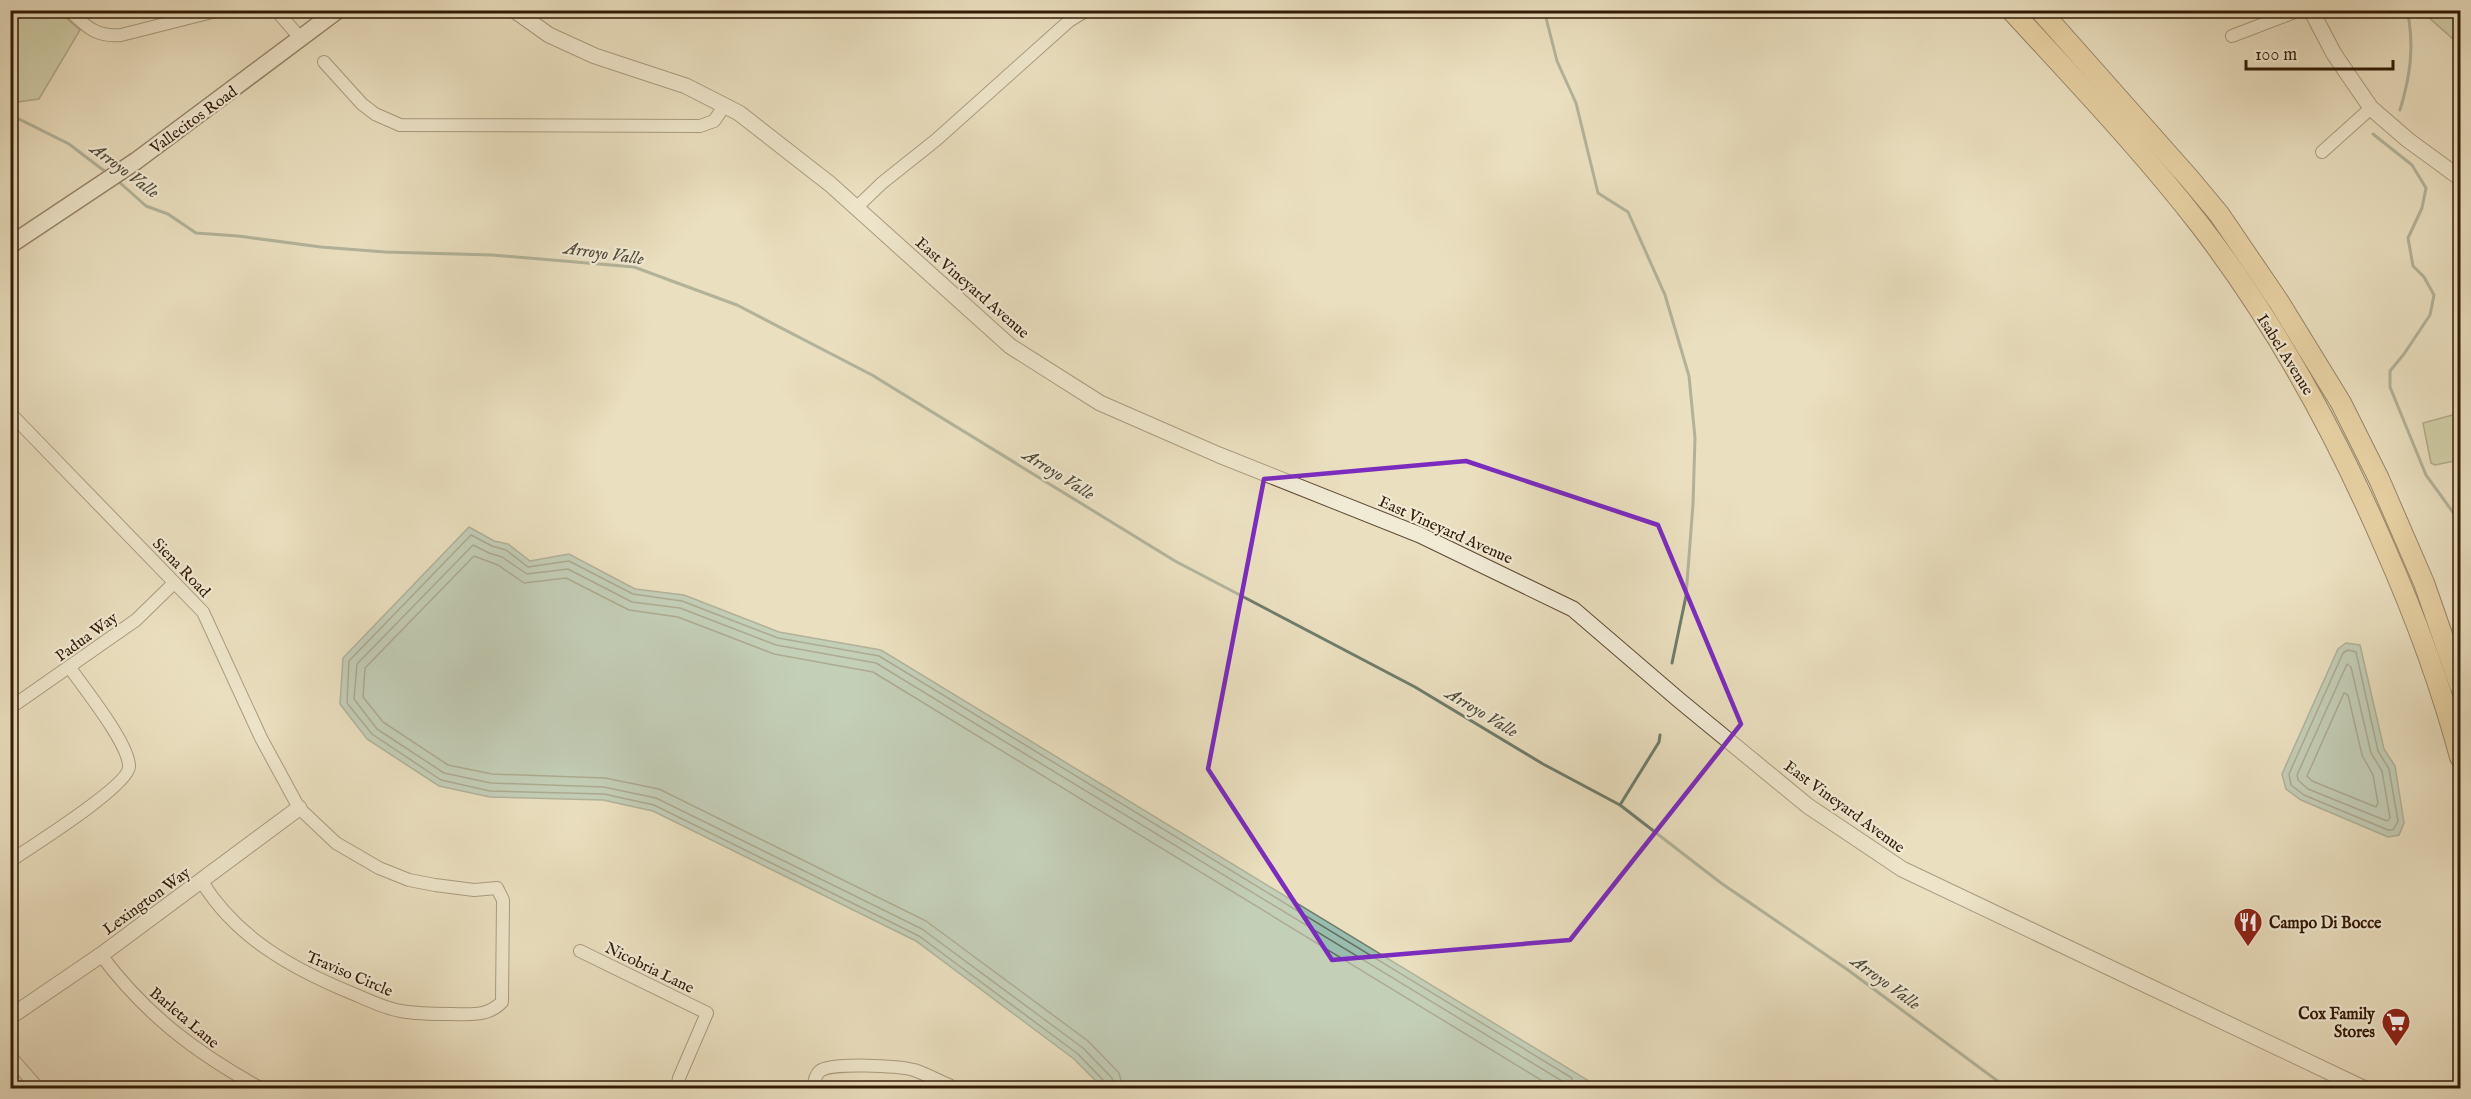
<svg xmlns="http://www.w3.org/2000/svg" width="2471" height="1099" font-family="'IM FELL English',serif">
  <rect width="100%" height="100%" fill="#eadfbf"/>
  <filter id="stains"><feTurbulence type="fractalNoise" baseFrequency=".00333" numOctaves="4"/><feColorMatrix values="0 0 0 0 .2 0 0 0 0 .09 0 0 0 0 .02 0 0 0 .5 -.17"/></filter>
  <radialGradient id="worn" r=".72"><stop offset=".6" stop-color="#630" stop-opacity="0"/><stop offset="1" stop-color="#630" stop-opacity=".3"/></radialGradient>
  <!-- green -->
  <g fill="#b6c292" stroke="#746e4c" stroke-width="1.5">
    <polygon points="10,11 58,11 80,30 39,99 11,103"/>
    <polygon points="2425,11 2460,11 2460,45 2427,16"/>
    <polygon points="2460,413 2460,460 2435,465 2431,463 2423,423"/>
  </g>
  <!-- water -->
  <g fill="#98bdaf" stroke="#6f7c6b" stroke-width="1.5">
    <polygon points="469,527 494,541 508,544 530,561 569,554 635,589 684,595 779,632 881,650 1589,1081 1570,1088 1103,1088 1074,1059 916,941 653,811 603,800 490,797 439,786 367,739 340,704 343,658"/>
    <polygon points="2346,643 2360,645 2384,749 2395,766 2404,823 2399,835 2388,837 2301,800 2286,789 2282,774 2338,649"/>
  </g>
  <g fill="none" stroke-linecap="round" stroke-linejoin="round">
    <!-- shore -->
    <g stroke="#656c5a" stroke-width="1.5">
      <polygon points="2348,650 2356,652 2378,751 2389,769 2398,821 2393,830 2388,830 2304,795 2291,785 2289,774 2343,653"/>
      <polygon points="2347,664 2351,667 2371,753 2382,771 2390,818 2387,821 2308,789 2298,780 2297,775"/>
      <polygon points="2344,693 2348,695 2362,755 2373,775 2378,803 2376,807 2312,781 2307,776"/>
      <polyline points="1107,1088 1105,1082 1078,1054 919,936 654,805 604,794 490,791 441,780 372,734 347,703 349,661 471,535 492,546 506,550 528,567 569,561 633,594 682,601 778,638 879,656 1572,1078 1571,1088"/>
      <polyline points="1114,1088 1112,1078 1083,1048 922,929 656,798 604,787 491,783 444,773 377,729 354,699 357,664 473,545 489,553 502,557 527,574 568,569 632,602 680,608 776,645 876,663 1562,1081 1564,1088"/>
      <polyline points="1123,1088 1119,1073 1088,1041 926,921 659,789 605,778 492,774 448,765 383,722 363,697 365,668 474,556 498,565 524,583 566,578 629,610 678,617 774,654 873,672 1554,1088"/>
    </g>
    <!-- stream -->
    <g stroke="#6f7c6b" stroke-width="3">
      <polyline points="1544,10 1557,61 1576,103 1598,193 1628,212 1665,295 1689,376 1695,438 1693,504 1686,596 1672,663"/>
      <path d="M 2400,110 C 2410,77 2415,45 2407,10"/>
      <polyline points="10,119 19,119 69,144 107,173"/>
      <polyline points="2373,134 2412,165 2426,188 2422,208 2408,238 2413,266 2424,277 2434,295 2430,315 2404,354 2390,371 2390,387 2426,475 2460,522"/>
      <polyline points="118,181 146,206 168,214 196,233 238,236 321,247 385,252 492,255 634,267 737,305 872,375 1175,561 1415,687 1543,764 1620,805 1721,883 1848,970 2007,1088"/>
      <polyline points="1620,805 1659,742 1660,735"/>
    </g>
    <!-- minor casing -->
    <g stroke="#604b34" stroke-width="14">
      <g id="minor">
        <path d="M 69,10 C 87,27 95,37 121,35 L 220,10"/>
        <polyline points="276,10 301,39"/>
        <polyline points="2232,36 2300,10"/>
        <polyline points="324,62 362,104 375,114 400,125 700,126 714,121 725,105"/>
        <polyline points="2322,152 2371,108"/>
        <polyline points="856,208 882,183 936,140 1069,21 1087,10"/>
        <path d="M 10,413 L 203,612 L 261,738 L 299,808 L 336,843 L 379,868 L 409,880 L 435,885 L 474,890 L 497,888 L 503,900 L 502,1002 C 487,1017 471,1014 451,1014 C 435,1014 417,1014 401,1011 C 383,1008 366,999 349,992 C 291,968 236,937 202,882"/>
        <polyline points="10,708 136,620 174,583"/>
        <path d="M 10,861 C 31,847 128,786 129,767 C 130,745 84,688 70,668"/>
        <polyline points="580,951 707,1013 679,1078 677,1088"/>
        <path d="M 101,955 C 146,1015 195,1052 260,1088"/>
        <polyline points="10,1056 38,1088"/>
        <path d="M 814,1088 C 814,1083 815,1075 820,1071 C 831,1062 899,1066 914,1070 C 926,1074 937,1080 949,1085 L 952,1088"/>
      </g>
    </g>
    <!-- tertiary casing -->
    <g stroke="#604b34" stroke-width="17">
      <g id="tertiary">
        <polyline points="514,10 549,35 595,56 686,86 739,113 830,184 1010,346 1100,403 1219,455 1420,535 1573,609 1679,700 1808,806 1902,869 2363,1088"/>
        <polyline points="2311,10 2334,54 2371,108 2408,140 2460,178"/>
        <polyline points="10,1017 101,955 299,808"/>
      </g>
    </g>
    <!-- secondary casing -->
    <g stroke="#321a05" stroke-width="19">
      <polyline id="secondary" points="10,245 136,161 338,10"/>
    </g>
    <!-- trunk casing -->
    <g stroke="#321a05" stroke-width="22">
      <g id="trunk">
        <path d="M 2011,10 C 2076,81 2142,150 2200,225 C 2276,324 2336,434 2385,548 C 2415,616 2441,686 2460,757"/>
        <polyline points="2040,10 2189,178 2219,214 2279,302 2341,403 2379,479 2424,583 2460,686"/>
      </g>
    </g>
    <!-- minor -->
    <use href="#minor" stroke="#f1ead5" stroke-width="12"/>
    <!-- tertiary -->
    <use href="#tertiary" stroke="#f1ead5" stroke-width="15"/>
    <!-- secondary -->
    <use href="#secondary" stroke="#f1ead5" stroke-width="16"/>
    <!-- trunk -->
    <use href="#trunk" stroke="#e5c080" stroke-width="20"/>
  </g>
  <!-- marked area -->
  <path d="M0 0H2471V1099H0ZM 1466,461 L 1658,525 L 1741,724 L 1570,940 L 1332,960 L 1208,769 L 1264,479 Z" fill="#eadfbf" fill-opacity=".55" fill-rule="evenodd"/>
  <path fill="none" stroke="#7b2cbf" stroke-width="4.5" stroke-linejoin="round" d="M 1466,461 L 1658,525 L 1741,724 L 1570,940 L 1332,960 L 1208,769 L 1264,479 Z"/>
  <!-- icons -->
  <defs>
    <g id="restaurant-pin" transform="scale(1.5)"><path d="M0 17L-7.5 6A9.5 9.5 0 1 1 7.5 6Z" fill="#8f2418" stroke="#f1ead5"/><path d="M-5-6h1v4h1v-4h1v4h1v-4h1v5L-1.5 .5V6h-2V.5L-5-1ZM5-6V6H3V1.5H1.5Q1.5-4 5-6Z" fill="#fff"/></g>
    <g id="supermarket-pin" transform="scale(1.5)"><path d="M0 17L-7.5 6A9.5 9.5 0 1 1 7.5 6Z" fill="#8f2418" stroke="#f1ead5"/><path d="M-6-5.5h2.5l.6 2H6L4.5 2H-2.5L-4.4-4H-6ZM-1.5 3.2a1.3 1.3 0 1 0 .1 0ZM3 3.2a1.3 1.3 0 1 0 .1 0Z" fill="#fff"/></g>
  </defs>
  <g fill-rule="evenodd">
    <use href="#restaurant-pin" x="2248" y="922"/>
    <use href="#supermarket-pin" x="2396" y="1022"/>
  </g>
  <g text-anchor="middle" stroke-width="4.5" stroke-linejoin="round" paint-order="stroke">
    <!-- street labels -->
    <g font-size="16" fill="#321a05" stroke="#f1ead5">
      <text transform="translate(193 119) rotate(-36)" y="6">Vallecitos Road</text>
      <text transform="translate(973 287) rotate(41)" y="6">East Vineyard Avenue</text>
      <text transform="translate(2286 354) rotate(58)" y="6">Isabel Avenue</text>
      <text transform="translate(1446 529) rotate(24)" y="6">East Vineyard Avenue</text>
      <text transform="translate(182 567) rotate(46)" y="6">Siena Road</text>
      <text transform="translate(86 636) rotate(-36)" y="6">Padua Way</text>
      <text transform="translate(1845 806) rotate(36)" y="6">East Vineyard Avenue</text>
      <text transform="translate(146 900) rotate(-36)" y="6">Lexington Way</text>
      <text transform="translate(650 967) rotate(26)" y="6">Nicobria Lane</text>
      <text transform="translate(350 973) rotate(23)" y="6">Traviso Circle</text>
      <text transform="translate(185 1017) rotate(40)" y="6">Barleta Lane</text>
    </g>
    <!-- poi labels -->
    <g font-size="16" font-weight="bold" fill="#321a05" stroke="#f1ead5" text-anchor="start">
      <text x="2269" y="928">Campo Di Bocce</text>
      <text x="2375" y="1019" text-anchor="end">Cox Family<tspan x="2375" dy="18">Stores</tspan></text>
    </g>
    <!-- water labels -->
    <g font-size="18" font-style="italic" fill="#514b38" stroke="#f1ead5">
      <text transform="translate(125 170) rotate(37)" y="6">Arroyo Valle</text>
      <text transform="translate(604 253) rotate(8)" y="6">Arroyo Valle</text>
      <text transform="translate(1059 474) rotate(32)" y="6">Arroyo Valle</text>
      <text transform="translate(1482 712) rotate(31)" y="6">Arroyo Valle</text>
      <text transform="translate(1886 982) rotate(36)" y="6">Arroyo Valle</text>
    </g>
  </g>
  <!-- margin -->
  <rect width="2471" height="1099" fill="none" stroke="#eadfbf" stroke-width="36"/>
  <rect x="12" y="12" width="2447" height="1075" fill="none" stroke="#321a05" stroke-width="3"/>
  <rect x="18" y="18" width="2435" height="1063" fill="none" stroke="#321a05" stroke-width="1.5"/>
  <!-- scale -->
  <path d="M2246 60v9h147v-9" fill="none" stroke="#321a05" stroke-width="3"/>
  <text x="2255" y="60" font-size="18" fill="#321a05" stroke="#f1ead5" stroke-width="4.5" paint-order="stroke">100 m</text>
  <rect width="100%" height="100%" filter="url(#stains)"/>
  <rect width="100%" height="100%" fill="url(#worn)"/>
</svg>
